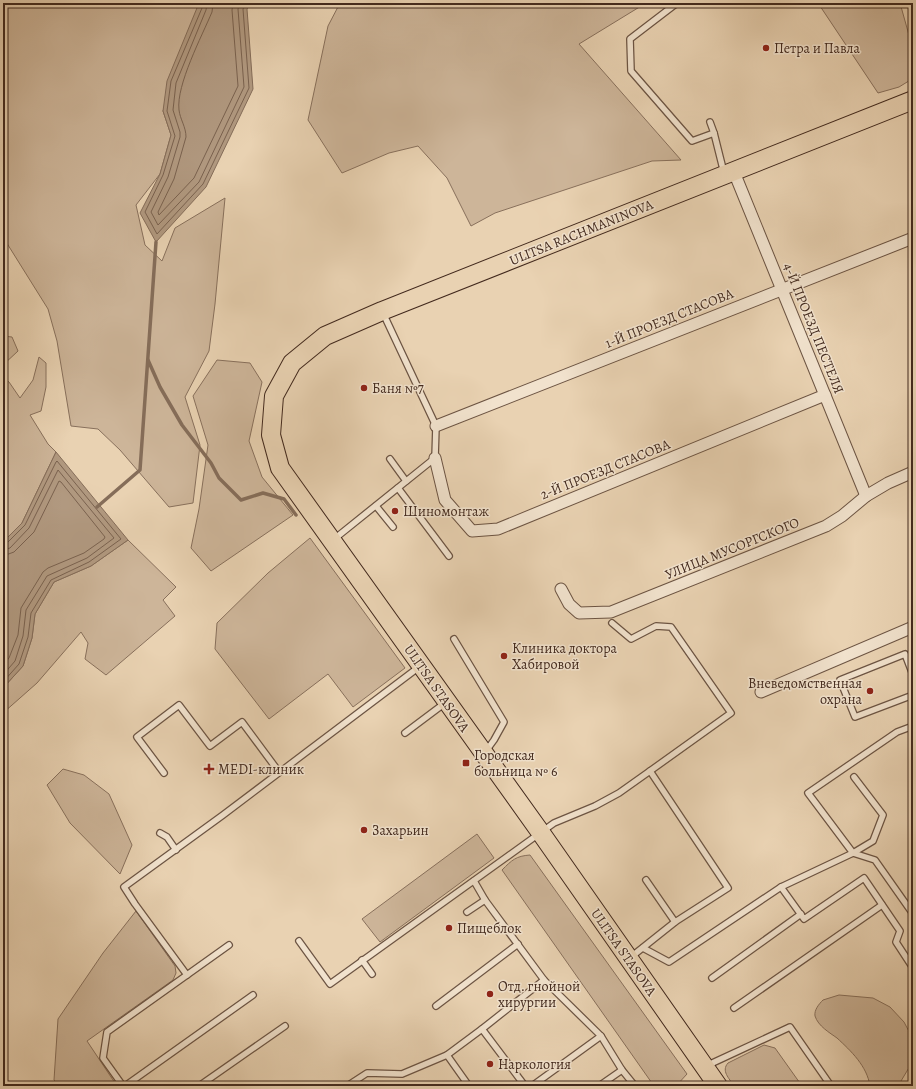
<svg xmlns="http://www.w3.org/2000/svg" width="916" height="1089" font-family="Alegreya,serif">
  <rect width="100%" height="100%" fill="#e9d2b2"/>
  <filter id="stains"><feTurbulence type="fractalNoise" baseFrequency=".005" numOctaves="4"/><feColorMatrix values="0 0 0 0 .2 0 0 0 0 .09 0 0 0 0 .02 0 0 0 .5 -.17"/></filter>
  <radialGradient id="worn" r=".72"><stop offset=".6" stop-color="#630" stop-opacity="0"/><stop offset="1" stop-color="#630" stop-opacity=".3"/></radialGradient>
  <!-- green -->
  <g fill="#cdb599" stroke="#88705c">
    <polygon points="3,3 199,3 163,111 171,135 160,174 136,205 145,245 162,261 175,228 225,198 215,304 209,351 185,397 200,445 193,503 169,507 120,450 98,429 71,426 57,341 48,309 3,237"/>
    <polygon points="340,3 646,3 579,44 681,160 652,161 495,213 471,226 447,178 418,146 389,153 342,173 308,120 328,26"/>
    <polygon points="818,3 900,3 912,46 912,79 899,87 878,93"/>
    <polygon points="3,336 12,337 18,351 3,365"/>
    <polygon points="39,357 46,363 46,387 41,411 30,415 48,444 56,452 22,523 3,542 3,377 9,382 20,398 33,380"/>
    <polygon points="217,360 250,363 262,382 249,441 262,477 293,515 211,571 191,548 199,509 208,445 193,396"/>
    <polygon points="310,538 405,668 353,707 328,674 269,719 215,649 217,623 268,573"/>
    <polygon points="128,540 176,587 163,600 175,616 106,675 85,659 88,643 81,632 37,683 3,713 3,688 23,666 32,638 35,614 54,582 91,566"/>
    <polygon points="63,769 84,775 109,794 132,845 120,874 70,823 47,785"/>
    <polygon points="477,834 494,858 380,942 362,919"/>
    <path d="M 530,855 L 687,1074 L 676,1086 L 654,1086 L 502,870 C 512,860 516,856 530,855 Z"/>
    <polygon points="136,911 175,966 176,973 173,980 87,1041 117,1086 59,1086 54,1080 58,1019 103,953"/>
    <path d="M 839,995 L 873,998 L 890,1007 L 904,1022 L 913,1039 L 913,1061 L 898,1086 L 870,1086 C 867,1066 851,1051 837,1038 C 830,1033 818,1026 815,1016 C 814,1010 819,1004 823,1000 Z"/>
    <path d="M 764,1045 L 775,1048 L 802,1086 L 734,1086 C 729,1078 721,1071 728,1063 Z"/>
  </g>
  <!-- water -->
  <g fill="#b19980" stroke="#856d59">
    <polygon points="199,3 251,3 247,9 253,89 206,187 156,242 140,213 160,174 171,135 163,111 167,81"/>
    <polygon points="56,452 128,540 91,566 54,582 35,614 32,638 23,666 3,688 3,542 22,523"/>
  </g>
  <g fill="none" stroke-linecap="round" stroke-linejoin="round">
    <!-- shore -->
    <g stroke="#7a624f" stroke-width="1">
      <polyline points="202,3 202,8 171,81 167,111 175,136 163,175 145,212 157,234 203,184 249,88 243,9 246,3"/>
      <polyline points="207,3 206,10 176,83 173,110 180,132 180,137 168,177 151,212 158,225 199,182 244,87 238,9 240,3"/>
      <path d="M 213,3 L 212,12 C 202,36 176,85 179,110 C 180,119 186,127 186,137 L 174,179 L 158,212 L 159,215 L 194,178 L 238,86 L 232,10 L 233,3"/>
      <polyline points="3,545 7,543 25,525 56,462 57,461 121,539 89,562 51,580 31,613 28,637 19,664 3,682"/>
      <polyline points="3,550 10,548 29,528 58,470 114,538 87,558 47,576 26,610 23,636 15,661 3,675"/>
      <polyline points="3,556 14,552 34,532 59,481 61,482 105,537 104,539 84,553 48,568 43,572 21,608 18,635 9,658 3,665"/>
    </g>
    <!-- stream -->
    <g stroke="#856d59" stroke-width="3.5">
      <polyline points="148,360 160,387 182,425 211,463 219,478 241,500 263,493 284,499 296,515"/>
      <polyline points="97,507 140,470 156,242"/>
    </g>
    <!-- service casing -->
    <g stroke="#6c5443" stroke-width="8">
      <g id="service">
        <polyline points="677,3 630,39 631,71 692,141 714,133"/>
        <polyline points="710,122 714,133 724,173"/>
        <polyline points="390,459 406,481"/>
        <polyline points="398,488 449,556"/>
        <polyline points="376,506 393,527"/>
        <polyline points="333,540 435,458 436,426 383,313"/>
        <polyline points="612,623 631,639 656,626 671,627 731,713 650,771"/>
        <polyline points="454,639 504,722 494,740 486,751"/>
        <polyline points="913,675 905,654 840,680 855,717 913,695"/>
        <polyline points="405,733 445,703"/>
        <polyline points="164,773 137,737 179,705 210,746 242,722 279,772"/>
        <polyline points="854,777 883,815 873,841 853,853 808,793 897,732 913,726"/>
        <polyline points="160,833 167,837 176,850"/>
        <polyline points="646,880 675,922"/>
        <polyline points="474,881 485,900 544,980 601,1036 622,1070 635,1086"/>
        <polyline points="781,887 804,919 864,878 900,931 896,942 913,968"/>
        <polyline points="467,912 485,900"/>
        <polyline points="299,941 330,984 554,823 595,806 619,793 650,771 728,888 675,922 631,957"/>
        <polyline points="643,948 669,962 781,887 853,853 875,860 913,914"/>
        <polyline points="362,960 372,974"/>
        <polyline points="187,975 135,904 124,887 223,815 419,667"/>
        <polyline points="712,978 801,914"/>
        <polyline points="436,1006 518,944"/>
        <polyline points="734,1008 882,905"/>
        <polyline points="482,1029 525,1086"/>
        <polyline points="447,1055 469,1086"/>
        <polyline points="706,1066 790,1027 831,1086"/>
        <polyline points="123,1086 103,1058 107,1032 229,945"/>
        <polyline points="125,1086 253,995"/>
        <polyline points="199,1086 285,1026"/>
        <polyline points="347,1086 367,1073 402,1074 447,1055 482,1029 544,980"/>
        <polyline points="532,1086 601,1036"/>
        <polyline points="599,1086 622,1070"/>
      </g>
    </g>
    <!-- minor casing -->
    <g stroke="#6c5443" stroke-width="13">
      <g id="minor">
        <polyline points="734,172 866,496"/>
        <polyline points="436,426 913,238"/>
        <polyline points="435,458 445,500 472,531 498,529 825,395"/>
        <polyline points="561,589 569,604 579,613 611,612 826,526 842,516 866,496 888,483 913,472"/>
        <polyline points="761,692 913,627"/>
      </g>
    </g>
    <!-- primary casing -->
    <g stroke="#432a1e" stroke-width="20">
      <polyline id="primary" points="718,1086 541,833 280,468 271,435 274,396 292,363 325,336 382,311 913,100"/>
    </g>
    <!-- service -->
    <use href="#service" stroke="#f1e2cd" stroke-width="5.5"/>
    <!-- minor -->
    <use href="#minor" stroke="#f1e2cd" stroke-width="11"/>
    <!-- primary -->
    <use href="#primary" stroke="#e9d2b2" stroke-width="18"/>
  </g>
  <!-- markers -->
  <g fill="#8f2418" stroke="#f1e2cd" stroke-width="1.5">
    <circle cx="766" cy="48" r="4"/>
    <circle cx="364" cy="388" r="4"/>
    <circle cx="395" cy="511" r="4"/>
    <circle cx="504" cy="656" r="4"/>
    <circle cx="870" cy="691" r="4"/>
    <rect x="462" y="759" width="8" height="8" rx="2"/>
    <path d="M207 763h4v4h4v4h-4v4h-4v-4h-4v-4h4z"/>
    <circle cx="364" cy="830" r="4"/>
    <circle cx="449" cy="928" r="4"/>
    <circle cx="490" cy="994" r="4"/>
    <circle cx="490" cy="1064" r="4"/>
  </g>
  <g text-anchor="middle" stroke-width="3" stroke-linejoin="round" paint-order="stroke">
    <!-- poi labels -->
    <g font-size="14" fill="#432a1e" stroke="#f1e2cd" text-anchor="start">
      <text x="774" y="53">Петра и Павла</text>
      <text x="372" y="393">Баня №7</text>
      <text x="403" y="516">Шиномонтаж</text>
      <text x="512" y="653">Клиника доктора<tspan x="512" dy="16">Хабировой</tspan></text>
      <text x="862" y="688" text-anchor="end">Вневедомственная<tspan x="862" dy="16">охрана</tspan></text>
      <text x="474" y="760">Городская<tspan x="474" dy="16">больница № 6</tspan></text>
      <text x="218" y="774">MEDI-клиник</text>
      <text x="372" y="835">Захарьин</text>
      <text x="457" y="933">Пищеблок</text>
      <text x="498" y="991">Отд. гнойной<tspan x="498" dy="16">хирургии</tspan></text>
      <text x="498" y="1069">Наркология</text>
    </g>
    <!-- street labels -->
    <g font-size="14" fill="#432a1e" stroke="#f1e2cd">
      <text transform="translate(581 232) rotate(-22)" y="5">ULITSA RACHMANINOVA</text>
      <text transform="translate(669 318) rotate(-22)" y="5">1-Й ПРОЕЗД СТАСОВА</text>
      <text transform="translate(814 328) rotate(68)" y="5">4-Й ПРОЕЗД ПЕСТЕЛЯ</text>
      <text transform="translate(605 469) rotate(-22)" y="5">2-Й ПРОЕЗД СТАСОВА</text>
      <text transform="translate(732 548) rotate(-22)" y="5">УЛИЦА МУСОРГСКОГО</text>
      <text transform="translate(437 688) rotate(55)" y="5">ULITSA STASOVA</text>
      <text transform="translate(624 952) rotate(55)" y="5">ULITSA STASOVA</text>
    </g>
  </g>
  <!-- margin -->
  <rect width="916" height="1089" fill="none" stroke="#e9d2b2" stroke-width="16"/>
  <rect x="4" y="4" width="908" height="1081" fill="none" stroke="#432a1e" stroke-width="2"/>
  <rect x="8" y="8" width="900" height="1073" fill="none" stroke="#432a1e"/>
  <rect width="100%" height="100%" filter="url(#stains)"/>
  <rect width="100%" height="100%" fill="url(#worn)"/>
</svg>
